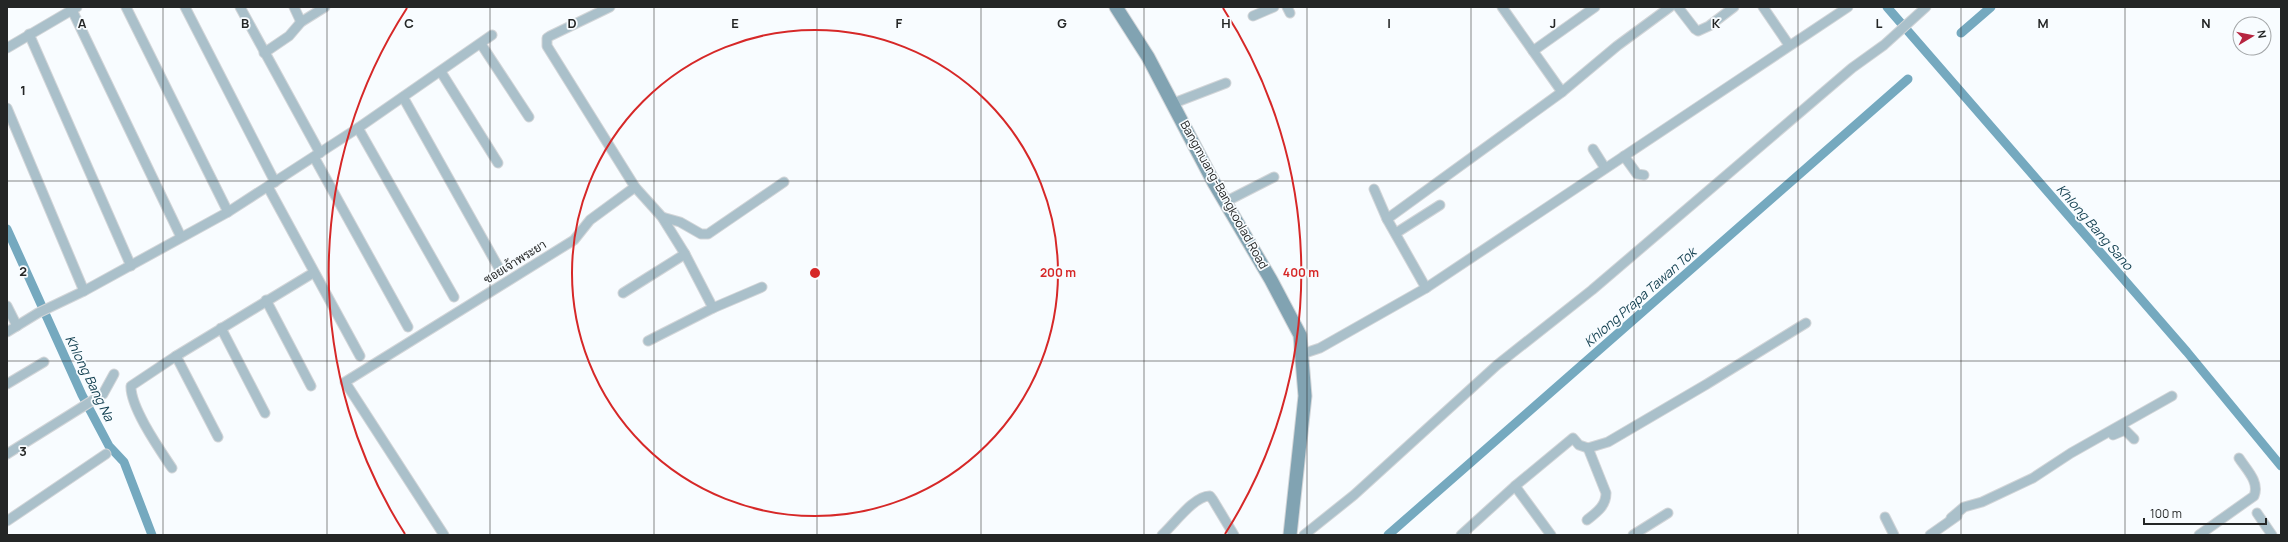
<svg xmlns="http://www.w3.org/2000/svg" width="2288" height="542" font-family="Manrope,Sarabun,sans-serif">
  <rect width="100%" height="100%" fill="#f8fcff"/>
  <g fill="none" stroke-linecap="round" stroke-linejoin="round">
    <!-- canal -->
    <g stroke="#75a9bf" stroke-width="9">
      <polyline points="1887,7 2187,352 2281,466"/>
      <polyline points="1961,33 1991,7"/>
      <polyline points="7,229 82,395 109,446 124,462 152,535"/>
      <polyline points="1388,535 1908,79"/>
    </g>
    <!-- street casing -->
    <g stroke="#d2d5d8" stroke-width="11">
      <g id="street">
        <polyline points="126,7 228,212"/>
        <polyline points="185,7 275,182"/>
        <polyline points="240,7 320,153"/>
        <polyline points="294,7 301,22"/>
        <polyline points="1287,7 1290,13"/>
        <polyline points="1502,7 1562,92"/>
        <polyline points="1678,7 1695,29 1698,31 1709,26 1734,7"/>
        <polyline points="1763,7 1789,45"/>
        <polyline points="72,10 181,237"/>
        <polyline points="1253,16 1274,7"/>
        <polyline points="29,34 131,266"/>
        <polyline points="481,44 529,117"/>
        <polyline points="7,48 77,7"/>
        <polyline points="1533,51 1595,7"/>
        <polyline points="264,53 289,36 301,22 325,7"/>
        <polyline points="441,72 498,163"/>
        <polyline points="403,97 500,270"/>
        <polyline points="1174,103 1226,83"/>
        <polyline points="7,108 84,291"/>
        <polyline points="358,128 454,297"/>
        <polyline points="1593,149 1605,168"/>
        <polyline points="1624,156 1637,174 1644,175"/>
        <polyline points="314,157 408,327"/>
        <polyline points="268,187 360,356"/>
        <polyline points="635,187 662,217 685,254 713,308 648,341"/>
        <polyline points="1374,189 1387,219 1426,288"/>
        <polyline points="1225,202 1274,177"/>
        <polyline points="662,217 680,222 701,234 708,234 784,182"/>
        <polyline points="1387,219 1562,92 1617,46 1670,7"/>
        <polyline points="1396,233 1440,205"/>
        <polyline points="623,293 685,254"/>
        <polyline points="266,300 311,386"/>
        <polyline points="7,306 17,326"/>
        <polyline points="713,308 762,287"/>
        <polyline points="221,328 265,413"/>
        <polyline points="7,332 38,313 84,291 228,212 358,128 492,35"/>
        <polyline points="1302,354 1320,348 1426,288 1848,7"/>
        <polyline points="176,356 218,437"/>
        <polyline points="7,384 44,362"/>
        <polyline points="2113,435 2125,430 2134,439"/>
        <polyline points="7,454 103,394 114,374"/>
        <path d="M 172,468 C 160,450 130,407 131,386 L 176,356 L 313,273"/>
        <polyline points="1515,486 1573,438 1579,445 1588,448 1608,442 1707,384 1806,323"/>
        <polyline points="2257,513 2272,535"/>
        <polyline points="1885,517 1894,535"/>
        <polyline points="1951,518 1964,507 1982,502 2033,478 2071,453 2172,396"/>
        <path d="M 1587,520 C 1597,512 1606,506 1606,493 L 1588,448"/>
        <polyline points="7,521 106,454"/>
        <polyline points="444,535 345,382 574,240 590,220 635,187 547,46 547,38 550,36 610,7"/>
        <path d="M 1162,535 C 1174,524 1195,495 1210,496 L 1213,500 L 1234,535"/>
        <polyline points="1304,535 1354,495 1497,365 1592,290 1852,68 1884,45 1926,7"/>
        <polyline points="1461,535 1515,486 1551,535"/>
        <polyline points="1633,535 1668,513"/>
        <polyline points="1930,535 1957,516"/>
        <path d="M 2199,535 L 2254,496 C 2260,482 2246,469 2239,458"/>
      </g>
    </g>
    <!-- secondary casing -->
    <g stroke="#d2d5d8" stroke-width="15">
      <polyline id="secondary" points="1116,7 1148,57 1214,183 1271,280 1300,335 1305,396 1290,535"/>
    </g>
    <!-- street -->
    <use href="#street" stroke="#aac0ca" stroke-width="9"/>
    <!-- secondary -->
    <use href="#secondary" stroke="#81a3b2" stroke-width="13"/>
  </g>
  <!-- grid -->
  <path fill="none" stroke="#242626" stroke-width="1" stroke-opacity="0.55" d="M 163,7 L 163,535M 327,7 L 327,535M 490,7 L 490,535M 654,7 L 654,535M 817,7 L 817,535M 981,7 L 981,535M 1144,7 L 1144,535M 1307,7 L 1307,535M 1471,7 L 1471,535M 1634,7 L 1634,535M 1798,7 L 1798,535M 1961,7 L 1961,535M 2125,7 L 2125,535M 7,181 L 2281,181M 7,361 L 2281,361"/>
  <!-- distance rings -->
  <g fill="none" stroke="#d62828" stroke-width="2">
    <circle cx="815" cy="273" r="243"/>
    <path d="M405 534A486 486 0 0 1 407 8M1223 8A486 486 0 0 1 1225 534"/>
  </g>
  <g text-anchor="middle" stroke-width="3.5" stroke-linejoin="round" paint-order="stroke">
    <!-- street labels -->
    <g font-size="12" fill="#242626" stroke="#f8fcff">
      <text transform="translate(1224 195) rotate(61)" y="4">Bangmuang-Bangkoolad Road</text>
      <text transform="translate(515 262) rotate(-32)" y="4">ซอยเจ้าพระยา</text>
    </g>
    <!-- water labels -->
    <g font-size="13" font-style="italic" fill="#0e3c4d" stroke="#f8fcff">
      <text transform="translate(2095 227) rotate(49)" y="5">Khlong Bang Sano</text>
      <text transform="translate(1640 297) rotate(-41)" y="5">Khlong Prapa Tawan Tok</text>
      <text transform="translate(90 378) rotate(64)" y="5">Khlong Bang Na</text>
    </g>
  </g>
  <g font-size="13" text-anchor="middle" font-weight="bold" fill="#242626" stroke="#f8fcff" stroke-width="3.5" stroke-linejoin="round" paint-order="stroke">
    <text x="82" y="28">A</text>
    <text x="245" y="28">B</text>
    <text x="409" y="28">C</text>
    <text x="572" y="28">D</text>
    <text x="735" y="28">E</text>
    <text x="899" y="28">F</text>
    <text x="1062" y="28">G</text>
    <text x="1226" y="28">H</text>
    <text x="1389" y="28">I</text>
    <text x="1553" y="28">J</text>
    <text x="1716" y="28">K</text>
    <text x="1879" y="28">L</text>
    <text x="2043" y="28">M</text>
    <text x="2206" y="28">N</text>
    <text x="23" y="95">1</text>
    <text x="23" y="276">2</text>
    <text x="23" y="456">3</text>
  </g>
  <circle cx="815" cy="273" r="6" fill="#d62828" stroke="#f8fcff" stroke-width="2"/>
  <g font-size="12" text-anchor="middle" font-weight="bold" fill="#d62828" stroke="#f8fcff" stroke-width="3.5" stroke-linejoin="round" paint-order="stroke">
    <text x="1058" y="277">200 m</text>
    <text x="1301" y="277">400 m</text>
  </g>
  <!-- border -->
  <rect width="2288" height="542" fill="none" stroke="#242626" stroke-width="16"/>
  <!-- north arrow -->
  <g transform="translate(2252 36) rotate(80)"><circle r="19" fill="#f8fcff" stroke="#a3a6a8"/>
  <path d="M0-3L7 15L0 10L-7 15Z" fill="#b62540"/>
  <text y="-6" font-size="11" font-weight="bold" text-anchor="middle" fill="#242626">N</text>
  </g>
  <!-- scale -->
  <path d="M2144 518v6h122v-6" fill="none" stroke="#242626" stroke-width="2"/>
  <text x="2150" y="518" font-size="12" fill="#242626" stroke="#f8fcff" stroke-width="3" paint-order="stroke">100 m</text>
</svg>
